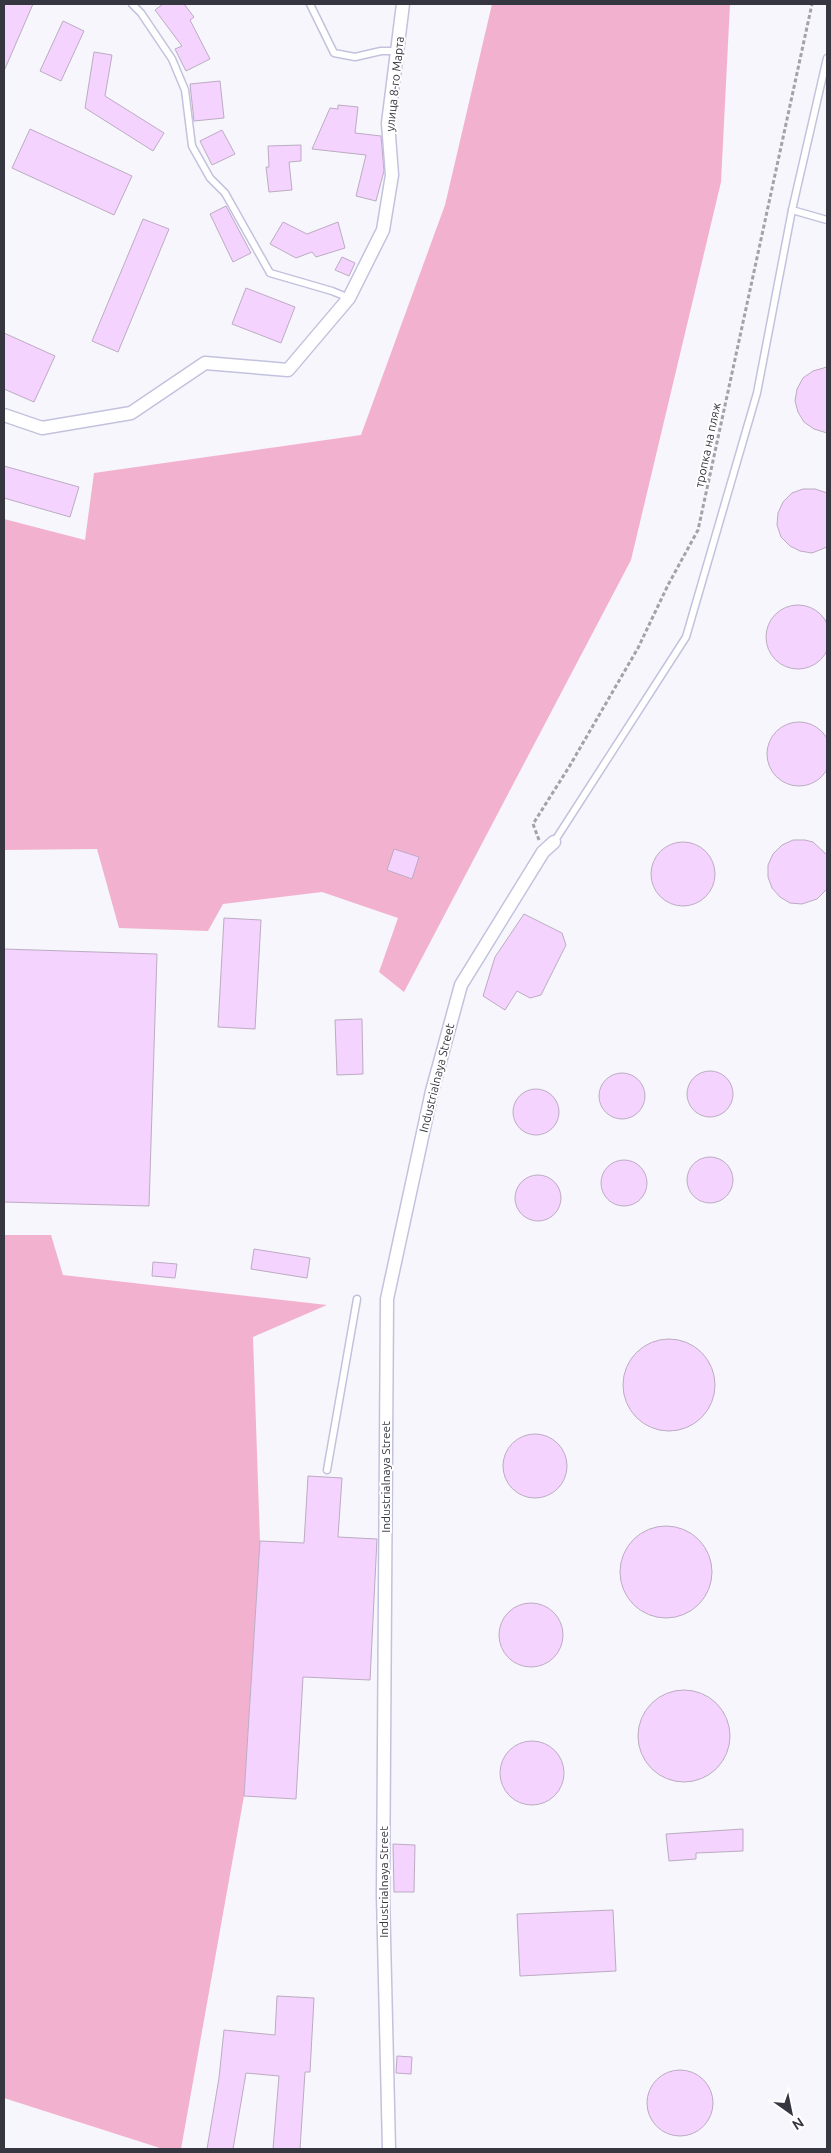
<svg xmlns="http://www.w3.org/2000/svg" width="831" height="2153" font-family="Ubuntu,sans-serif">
  <rect width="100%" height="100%" fill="#f6f6fc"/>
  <!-- forest -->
  <g fill="#f3b1d0">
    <polygon points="492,4 730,4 721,182 631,560 404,992 379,972 398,918 322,892 223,904 208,931 119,928 97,849 4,850 4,519 85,540 94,473 361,435 445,205"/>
    <polygon points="4,1235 51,1235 63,1275 327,1305 253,1337 260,1541 244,1796 181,2149 163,2149 4,2098"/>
  </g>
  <!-- building -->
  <g fill="#f4d3ff" stroke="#bdabc2">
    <polygon points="4,4 33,4 4,71"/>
    <polygon points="163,4 184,4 194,17 190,20 210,59 186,71 175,49 182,46 155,10"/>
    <polygon points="63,21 84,31 61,81 40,71"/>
    <polygon points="94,52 112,55 105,96 164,133 153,151 85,108"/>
    <polygon points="220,81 224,118 194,121 190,84"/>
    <polygon points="338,105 358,107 355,133 381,136 384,171 376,201 356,196 366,155 312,149 330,108 338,109"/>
    <polygon points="30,129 132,176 114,215 12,168"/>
    <polygon points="222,130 235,154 212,165 200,141"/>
    <polygon points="301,145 301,161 289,162 292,190 269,192 266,167 269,167 268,146"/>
    <polygon points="226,206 251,253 233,262 210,214"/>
    <polygon points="143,219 169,229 118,352 92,341"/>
    <polygon points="283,222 307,234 338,222 345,248 316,257 312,252 296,258 270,244"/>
    <polygon points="342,257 355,263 349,276 335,270"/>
    <polygon points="246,288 295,307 281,343 232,324"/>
    <polygon points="4,333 55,356 34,402 4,389"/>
    <polygon points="827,367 827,433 814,429 804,422 798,412 795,401 797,389 803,378 813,371"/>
    <polygon points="4,466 79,487 70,517 4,498"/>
    <polygon points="803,489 815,489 827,493 827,547 812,553 800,551 790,546 781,537 777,525 778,513 783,502 792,493"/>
    <circle cx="798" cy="637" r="32"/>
    <circle cx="799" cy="754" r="32"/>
    <polygon points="793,840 805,840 813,842 827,855 827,889 817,899 802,904 790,903 780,897 772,888 768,877 768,865 773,854 782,845"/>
    <circle cx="683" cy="874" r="32"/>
    <polygon points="394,849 419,857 412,879 387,870"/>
    <polygon points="524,914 562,933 566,945 541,995 530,998 517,991 505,1010 483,996 495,957"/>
    <polygon points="224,918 261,920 255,1029 218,1027"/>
    <polygon points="4,949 157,954 149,1206 4,1202"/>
    <polygon points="362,1019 363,1074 337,1075 335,1020"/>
    <circle cx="710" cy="1094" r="23"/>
    <circle cx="622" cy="1096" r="23"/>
    <circle cx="536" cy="1112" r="23"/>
    <circle cx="710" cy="1180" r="23"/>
    <circle cx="624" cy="1183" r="23"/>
    <circle cx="538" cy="1198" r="23"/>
    <polygon points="254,1249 310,1258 307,1278 251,1269"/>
    <polygon points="153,1262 177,1264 175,1278 152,1276"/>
    <circle cx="669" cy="1385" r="46"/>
    <circle cx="535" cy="1466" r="32"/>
    <polygon points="308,1476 342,1478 338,1537 377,1539 370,1680 303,1677 296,1799 244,1796 260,1541 304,1543"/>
    <circle cx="666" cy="1572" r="46"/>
    <circle cx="531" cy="1635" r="32"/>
    <circle cx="684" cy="1736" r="46"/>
    <circle cx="532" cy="1773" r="32"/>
    <polygon points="743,1829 743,1851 696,1853 696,1859 669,1861 666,1834"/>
    <polygon points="393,1844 415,1845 414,1892 394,1892"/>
    <polygon points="613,1910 616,1971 520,1976 517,1914"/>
    <polygon points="277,1996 314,1998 310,2072 305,2072 300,2149 273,2149 279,2076 246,2073 233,2149 207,2149 219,2078 224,2030 275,2035"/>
    <polygon points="397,2056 412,2057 411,2074 396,2073"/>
    <circle cx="680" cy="2103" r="33"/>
  </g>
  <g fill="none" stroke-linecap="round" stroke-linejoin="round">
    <!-- service casing -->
    <g stroke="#c3c2de" stroke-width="9">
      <g id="service">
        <polyline points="132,4 141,13 172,59 185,90 192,146 210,178 225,193 270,273 332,291 349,298"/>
        <polyline points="310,4 334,53 355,57 381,51 398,51"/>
        <polyline points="792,210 827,220"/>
        <polyline points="554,842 686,637 757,393 792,210 827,58"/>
        <polyline points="327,1470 357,1299"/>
      </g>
    </g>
    <!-- minor casing -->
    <g stroke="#c3c2de" stroke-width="15">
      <g id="minor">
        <polyline points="4,415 42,428 131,413 205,363 288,370 349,298 383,230 392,175 388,123 403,4"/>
        <polyline points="389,2149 383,1895 387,1299 432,1091 461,985 543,852 554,842"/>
      </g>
    </g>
    <!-- path -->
    <polyline stroke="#a2a2aa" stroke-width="3" stroke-dasharray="4 2.5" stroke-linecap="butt" points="539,840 533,824 569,767 638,648 668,585 698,530 812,4"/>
    <!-- service -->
    <use href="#service" stroke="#fff" stroke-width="6"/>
    <!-- minor -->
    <use href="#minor" stroke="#fff" stroke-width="12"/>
  </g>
  <g text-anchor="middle" stroke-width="4" stroke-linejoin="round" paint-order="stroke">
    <!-- street labels -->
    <g font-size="12" fill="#363641" stroke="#fff">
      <text transform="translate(395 84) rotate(-84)" y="4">улица 8-го Марта</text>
      <text transform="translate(708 445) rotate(-78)" y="4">тропка на пляж</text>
      <text transform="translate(437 1078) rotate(-76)" y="4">Industrialnaya Street</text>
      <text transform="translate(386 1477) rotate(-90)" y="4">Industrialnaya Street</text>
      <text transform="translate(384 1882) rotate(-90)" y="4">Industrialnaya Street</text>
    </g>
  </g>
  <!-- border -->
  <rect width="831" height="2153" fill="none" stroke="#363641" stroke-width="10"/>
  <!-- north arrow -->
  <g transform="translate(791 2113) rotate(147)" stroke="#ffffff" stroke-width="4" paint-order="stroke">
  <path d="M0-4L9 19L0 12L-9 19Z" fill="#363641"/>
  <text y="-8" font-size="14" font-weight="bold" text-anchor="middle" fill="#363641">N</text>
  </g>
</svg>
